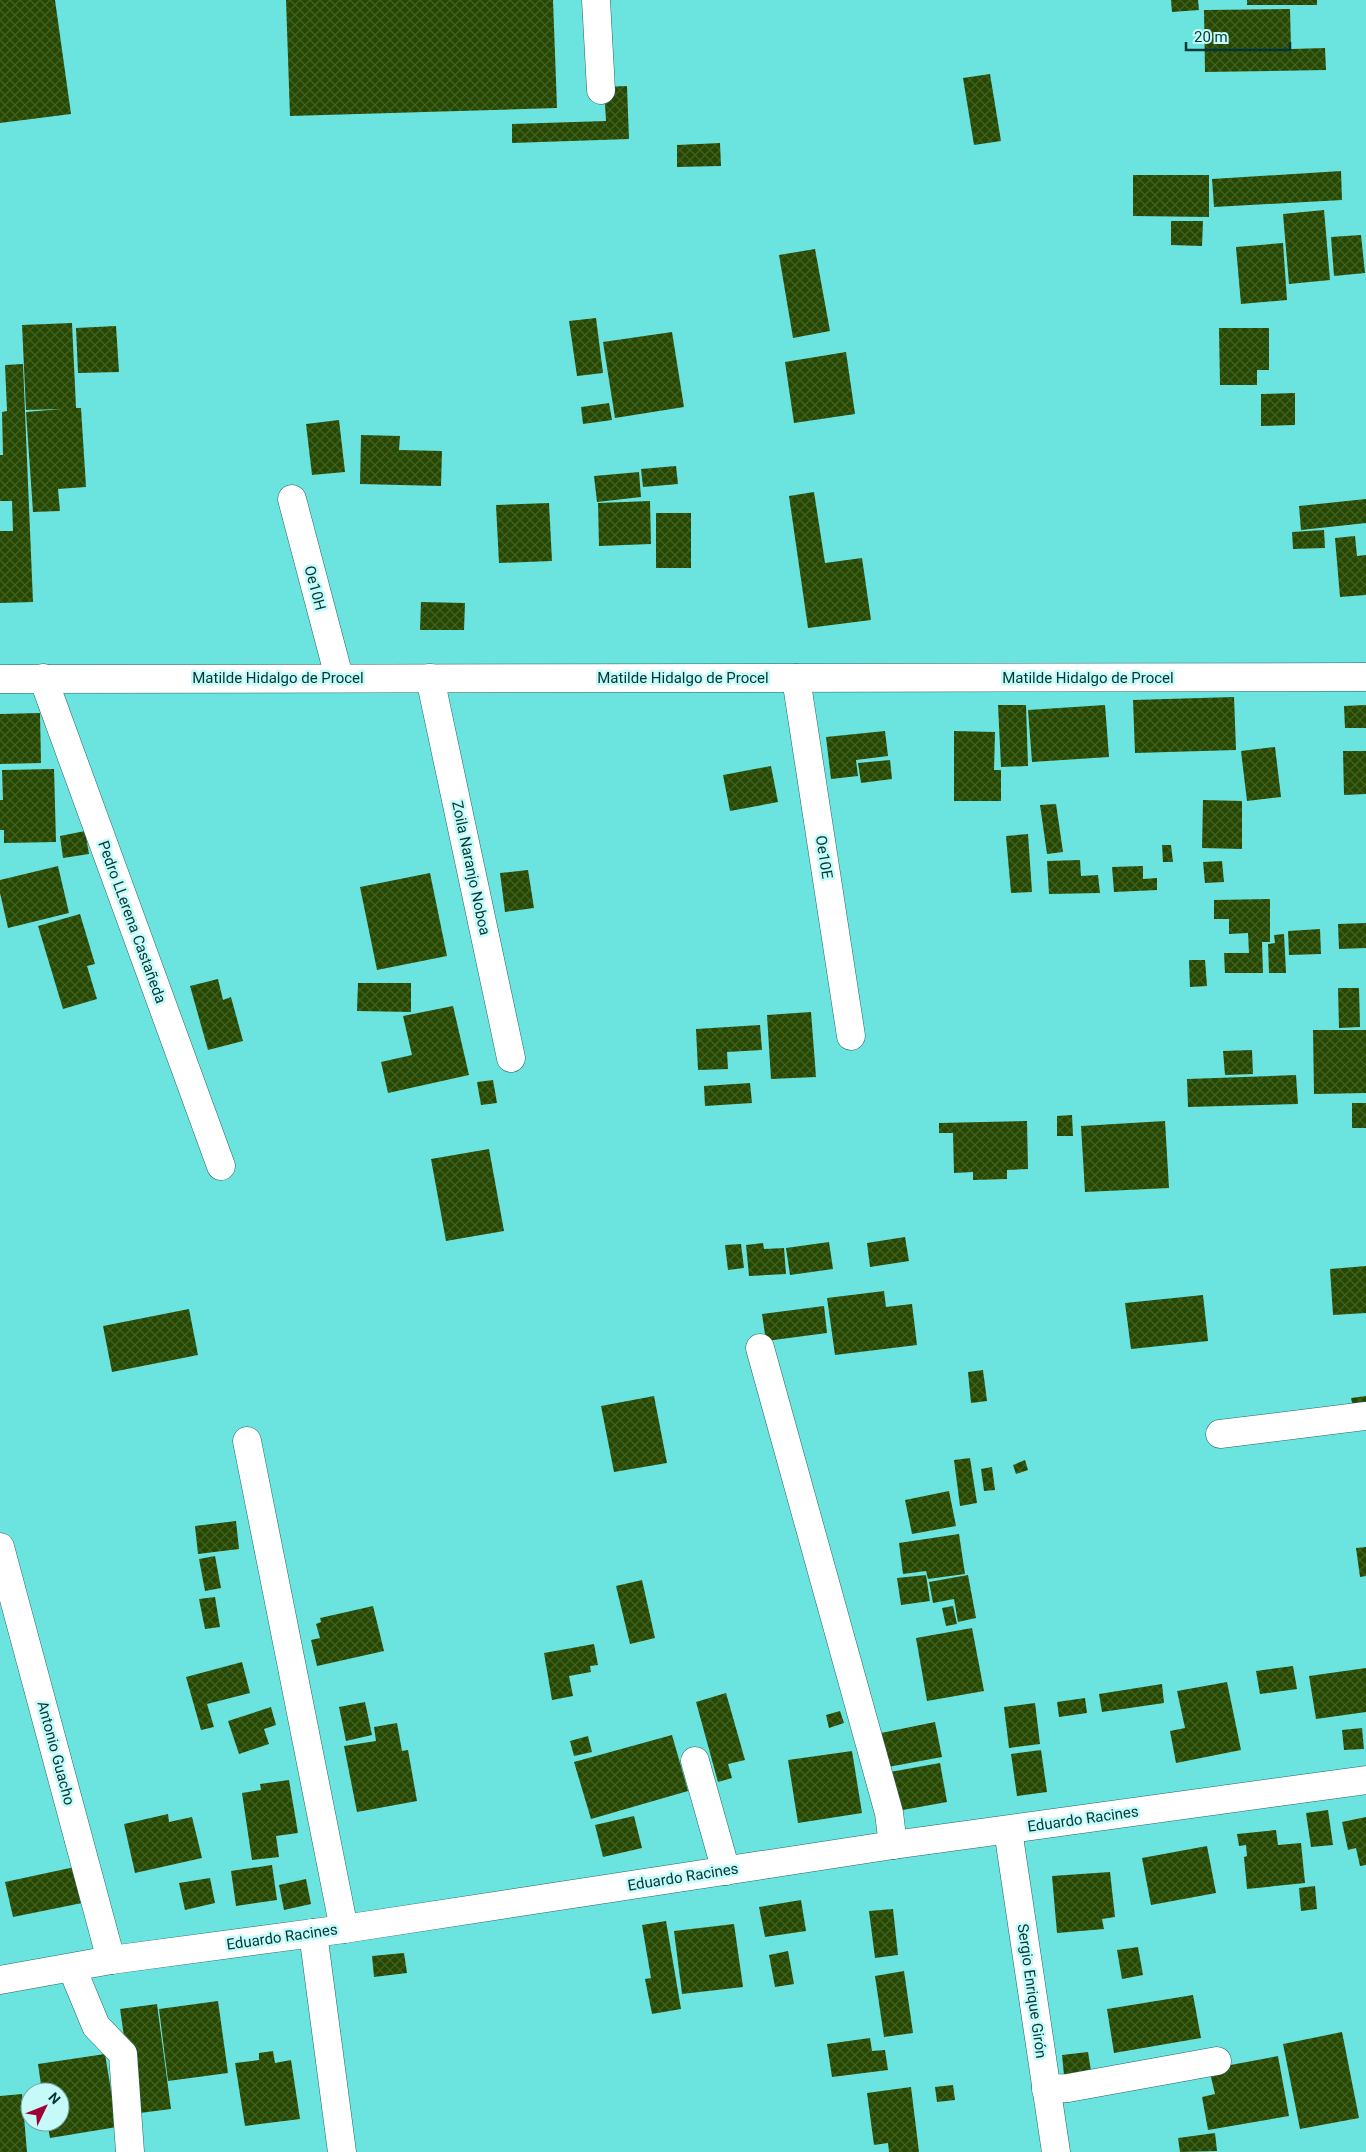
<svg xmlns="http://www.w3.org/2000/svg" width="1366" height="2152" font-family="Roboto,sans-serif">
  <defs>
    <pattern id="building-cross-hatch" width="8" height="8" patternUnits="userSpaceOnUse" patternTransform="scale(1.25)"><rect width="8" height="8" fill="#274800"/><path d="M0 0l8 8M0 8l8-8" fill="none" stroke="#436127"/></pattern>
  </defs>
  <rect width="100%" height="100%" fill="#6be4e0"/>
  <!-- building -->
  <g fill="url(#building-cross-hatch)">
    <polygon points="0,0 55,0 71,114 0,123"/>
    <polygon points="286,0 553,0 557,108 290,116"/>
    <polygon points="1171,0 1198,0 1199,10 1172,12"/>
    <rect x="1247" y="0" width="70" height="5"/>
    <polygon points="1290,9 1291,49 1325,48 1326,70 1205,72 1204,10"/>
    <polygon points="990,74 1001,141 974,145 963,78"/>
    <polygon points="627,86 629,139 512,143 512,124 606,121 604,87"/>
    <polygon points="720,143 721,166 677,167 677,145"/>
    <polygon points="1341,171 1342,200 1214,207 1212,179"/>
    <polygon points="1133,175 1209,175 1209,217 1133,216"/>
    <polygon points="1324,210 1330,280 1289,284 1283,214"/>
    <polygon points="1171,221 1203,221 1202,246 1171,245"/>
    <polygon points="1361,235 1365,273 1334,276 1331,237"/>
    <polygon points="1283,243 1287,300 1241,304 1236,247"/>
    <polygon points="815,249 830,331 793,338 779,255"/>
    <polygon points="596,318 603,373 577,376 569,321"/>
    <polygon points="72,323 76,408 81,408 86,487 58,489 60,511 33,512 26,412 61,409 26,410 22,325"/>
    <polygon points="116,326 119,372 78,373 76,328"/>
    <polygon points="1219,328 1269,328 1269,370 1257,370 1257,385 1220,385"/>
    <polygon points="672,332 684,407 615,418 603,342"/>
    <polygon points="846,352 855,414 794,423 785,362"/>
    <polygon points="23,364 33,602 0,603 0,531 13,531 12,501 0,501 0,455 3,455 2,412 7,411 5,365"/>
    <polygon points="1295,393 1295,425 1261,426 1261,394"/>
    <polygon points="609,403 612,420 583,424 581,407"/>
    <polygon points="339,420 345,472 312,475 306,424"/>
    <polygon points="361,435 400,436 399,450 442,451 441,486 360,484"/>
    <polygon points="676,466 678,484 643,487 641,469"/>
    <polygon points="639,472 641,497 597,502 594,476"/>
    <polygon points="814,492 825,563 862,558 871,620 808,628 789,496"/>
    <polygon points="1366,499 1366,523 1301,530 1299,506"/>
    <polygon points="650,501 651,544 599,546 598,503"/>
    <polygon points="549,503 552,561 499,563 496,505"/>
    <rect x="656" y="513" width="35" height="55"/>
    <polygon points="1324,530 1325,548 1293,549 1292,532"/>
    <polygon points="1355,536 1357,556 1366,555 1366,595 1340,597 1335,538"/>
    <polygon points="421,602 465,603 464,630 420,630"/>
    <polygon points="1234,697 1236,750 1135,753 1133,700"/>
    <polygon points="998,705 1026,705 1028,766 1001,767"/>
    <polygon points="1105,705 1109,757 1032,762 1028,710"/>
    <polygon points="1366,705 1366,728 1345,728 1344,706"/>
    <polygon points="40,713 41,763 0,764 0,714"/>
    <polygon points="885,731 888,756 856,760 858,776 831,779 826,737"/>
    <polygon points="954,731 995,732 994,770 1001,770 1001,801 954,801"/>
    <polygon points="1275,747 1281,797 1247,801 1241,751"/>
    <polygon points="1343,751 1366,751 1366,794 1344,795"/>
    <polygon points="890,760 892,779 861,783 858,763"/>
    <polygon points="771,766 778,802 730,811 723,775"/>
    <polygon points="54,769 56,842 4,843 4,830 0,830 0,800 3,800 2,770"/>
    <polygon points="1203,800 1242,801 1242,849 1202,848"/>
    <polygon points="1056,804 1063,852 1047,854 1040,805"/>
    <polygon points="85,831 89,854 63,858 60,836"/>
    <polygon points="1028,834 1032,892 1011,893 1006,836"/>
    <polygon points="1162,845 1171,845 1173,862 1163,862"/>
    <polygon points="1080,860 1081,876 1098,875 1100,893 1049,894 1047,861"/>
    <polygon points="1222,861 1224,882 1205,883 1203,862"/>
    <polygon points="58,866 69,913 8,928 0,893 0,880"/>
    <polygon points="1143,866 1143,879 1157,878 1157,890 1114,892 1112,867"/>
    <polygon points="528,870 534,908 505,912 500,873"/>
    <polygon points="430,873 447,956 377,970 360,887"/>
    <polygon points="1270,899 1270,942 1262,942 1263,973 1225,973 1224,953 1249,953 1248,933 1229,934 1229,919 1214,919 1214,900"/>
    <polygon points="80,914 95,964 87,966 97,999 63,1009 38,926"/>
    <polygon points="1366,923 1366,948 1339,949 1338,924"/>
    <polygon points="1320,929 1321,954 1289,955 1288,931"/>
    <polygon points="1284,934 1286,973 1269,973 1268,944 1275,943 1274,935"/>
    <polygon points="1189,960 1205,960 1207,986 1190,987"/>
    <polygon points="218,979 223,1000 231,997 243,1041 208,1050 190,986"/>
    <polygon points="358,983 411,983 411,1012 357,1011"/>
    <polygon points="1338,988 1359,988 1360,1027 1339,1028"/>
    <polygon points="453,1006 469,1075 388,1093 381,1062 412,1055 403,1016"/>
    <polygon points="811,1012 816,1077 771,1079 767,1015"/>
    <polygon points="760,1025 762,1050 727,1052 728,1069 698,1070 696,1029"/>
    <polygon points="1313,1030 1366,1030 1366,1093 1314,1094"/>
    <polygon points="1252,1050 1253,1074 1225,1075 1223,1051"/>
    <polygon points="1296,1075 1298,1104 1188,1107 1187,1079"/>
    <polygon points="493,1080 497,1103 481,1105 477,1082"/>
    <polygon points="750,1083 752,1103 705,1106 704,1086"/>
    <rect x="1352" y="1103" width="14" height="25"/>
    <polygon points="1072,1115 1073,1136 1057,1136 1057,1116"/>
    <polygon points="1027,1121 1028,1169 1007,1170 1007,1179 973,1180 973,1172 954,1173 953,1133 939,1133 939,1123"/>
    <polygon points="1165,1121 1169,1188 1085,1192 1081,1126"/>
    <polygon points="489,1149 504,1231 446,1241 431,1159"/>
    <polygon points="905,1237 909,1261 870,1267 867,1243"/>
    <polygon points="829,1242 833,1269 790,1275 786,1248"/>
    <polygon points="763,1243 764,1249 784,1248 786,1274 749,1276 746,1245"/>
    <polygon points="741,1244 744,1268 728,1270 725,1245"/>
    <polygon points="1366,1266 1366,1313 1333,1315 1330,1269"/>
    <polygon points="884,1291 886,1307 912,1304 917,1345 835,1355 827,1298"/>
    <polygon points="1203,1295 1208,1341 1131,1349 1125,1303"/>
    <polygon points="824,1306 827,1333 766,1341 762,1314"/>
    <polygon points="189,1309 198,1355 112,1372 103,1326"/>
    <polygon points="983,1370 987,1401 971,1403 968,1372"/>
    <polygon points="654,1396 667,1463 614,1472 601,1406"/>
    <polygon points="1366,1396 1366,1406 1353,1408 1351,1398"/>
    <polygon points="970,1458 977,1503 960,1506 954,1460"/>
    <polygon points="1025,1460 1028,1470 1016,1474 1013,1465"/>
    <polygon points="992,1467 995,1490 984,1491 981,1469"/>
    <polygon points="949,1491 956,1526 912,1534 905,1500"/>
    <polygon points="236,1521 239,1549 198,1554 195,1526"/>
    <polygon points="959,1534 965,1574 928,1579 926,1571 903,1574 899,1543"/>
    <polygon points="1366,1547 1366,1576 1360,1577 1356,1548"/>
    <polygon points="215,1556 221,1588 205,1591 199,1559"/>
    <polygon points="926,1575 930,1601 901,1605 897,1578"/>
    <polygon points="968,1575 976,1618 958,1622 954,1599 933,1603 929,1582"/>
    <polygon points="642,1580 655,1638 630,1644 616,1586"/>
    <polygon points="215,1597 220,1627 205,1629 199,1599"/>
    <polygon points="373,1606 384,1651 317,1666 311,1640 320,1638 316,1624 321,1622 320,1618"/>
    <polygon points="953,1606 957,1624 946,1626 942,1608"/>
    <polygon points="972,1628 984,1691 927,1701 916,1638"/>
    <polygon points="594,1644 598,1665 590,1666 591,1672 569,1676 573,1696 552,1700 544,1653"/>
    <polygon points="242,1662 250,1693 207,1704 214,1727 201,1730 186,1677"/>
    <polygon points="1293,1666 1297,1689 1260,1694 1256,1671"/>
    <polygon points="1366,1668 1366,1712 1316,1719 1309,1676"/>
    <polygon points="1227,1682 1241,1750 1176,1763 1170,1731 1185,1728 1177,1691"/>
    <polygon points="1162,1684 1164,1703 1102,1712 1099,1694"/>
    <polygon points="726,1693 745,1760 728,1764 732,1778 718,1782 696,1702"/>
    <polygon points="1085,1698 1087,1713 1059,1717 1057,1702"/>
    <polygon points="365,1702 372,1735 346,1741 339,1707"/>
    <polygon points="1035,1703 1040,1744 1009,1748 1004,1707"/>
    <polygon points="271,1707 276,1725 264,1729 269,1744 239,1754 228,1721"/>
    <polygon points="840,1711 844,1723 829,1728 826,1715"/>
    <polygon points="935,1722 942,1757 888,1767 881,1733"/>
    <polygon points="397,1723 402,1751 408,1750 417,1801 357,1812 344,1746 376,1741 374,1727"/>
    <polygon points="1362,1728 1364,1749 1344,1750 1342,1730"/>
    <polygon points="672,1735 688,1791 591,1819 574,1762"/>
    <polygon points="588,1736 592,1752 574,1756 570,1741"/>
    <polygon points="1041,1750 1047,1792 1017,1796 1011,1754"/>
    <polygon points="852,1751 862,1813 798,1823 788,1760"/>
    <polygon points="940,1763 947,1802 897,1811 890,1772"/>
    <polygon points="289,1780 298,1833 276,1836 279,1857 252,1860 242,1793 261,1790 260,1784"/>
    <polygon points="1328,1810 1333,1845 1311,1847 1306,1813"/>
    <polygon points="168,1814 169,1822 192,1817 202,1858 135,1873 124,1824"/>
    <polygon points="634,1816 642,1848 603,1857 595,1825"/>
    <polygon points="1366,1817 1366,1865 1360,1866 1356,1848 1348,1850 1342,1822"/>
    <polygon points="1276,1830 1278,1845 1301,1843 1305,1883 1247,1889 1244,1857 1247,1856 1246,1845 1239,1846 1237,1834"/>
    <polygon points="1207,1846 1216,1893 1151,1905 1142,1858"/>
    <polygon points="84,1865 92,1901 13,1917 5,1882"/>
    <polygon points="272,1865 277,1900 236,1906 231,1871"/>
    <polygon points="1110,1872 1115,1917 1102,1919 1104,1929 1057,1933 1052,1876"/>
    <polygon points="210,1878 215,1903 185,1910 179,1883"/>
    <polygon points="306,1879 311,1904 284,1910 279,1885"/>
    <polygon points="1315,1886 1317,1909 1301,1911 1299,1888"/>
    <polygon points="801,1900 806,1931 765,1937 759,1907"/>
    <polygon points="893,1909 898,1955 875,1958 869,1911"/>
    <polygon points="666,1921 681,2009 652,2014 645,1979 651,1978 642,1925"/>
    <polygon points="734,1924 743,1987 682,1994 674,1931"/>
    <polygon points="1138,1947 1143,1975 1122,1979 1117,1950"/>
    <polygon points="788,1951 794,1984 775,1987 769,1955"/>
    <polygon points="404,1953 407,1973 374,1977 372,1956"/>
    <polygon points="904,1971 913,2033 884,2037 875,1976"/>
    <polygon points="1193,1995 1201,2038 1114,2053 1107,2009"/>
    <polygon points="218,2001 228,2073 168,2081 159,2009"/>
    <polygon points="157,2004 171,2109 140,2113 127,2057 120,2009"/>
    <polygon points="1342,2032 1359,2118 1300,2129 1283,2044"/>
    <polygon points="870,2038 872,2051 885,2050 888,2070 832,2077 827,2044"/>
    <polygon points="273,2051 275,2063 291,2060 300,2119 245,2126 235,2063 259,2060 259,2053"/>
    <polygon points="1088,2052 1091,2071 1064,2075 1062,2055"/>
    <polygon points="105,2054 117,2127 50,2138 47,2122 60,2122 60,2092 42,2092 38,2064"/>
    <polygon points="1278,2056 1289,2116 1208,2130 1202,2097 1215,2094 1209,2069"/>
    <polygon points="953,2085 955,2100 937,2102 935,2087"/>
    <polygon points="911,2087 919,2152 889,2152 888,2143 874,2145 867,2093"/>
    <polygon points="22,2094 27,2152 0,2152 0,2096"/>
    <polygon points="1215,2133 1217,2151 1180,2152 1178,2138"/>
  </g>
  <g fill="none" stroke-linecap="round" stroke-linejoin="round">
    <!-- minor casing -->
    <g stroke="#256664" stroke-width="29">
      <g id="minor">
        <polyline points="596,0 601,90"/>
        <polyline points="292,499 339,677"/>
        <polyline points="43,678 221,1166"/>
        <polyline points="430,678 511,1058"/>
        <polyline points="796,678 851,1036"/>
        <polyline points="0,679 1366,677"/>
        <polyline points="760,1348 889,1813 893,1845"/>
        <polyline points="1220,1434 1366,1416"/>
        <polyline points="247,1441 344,1929"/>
        <polyline points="0,1547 111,1960"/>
        <polyline points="695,1761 726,1871"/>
        <polyline points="1008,1830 1056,2152"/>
        <polyline points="313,1933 342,2152"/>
        <polyline points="72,1968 96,2026 123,2054 130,2152"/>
        <polyline points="0,1980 111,1960 344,1929 893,1845 1366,1780"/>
        <polyline points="1046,2089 1068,2088 1217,2061"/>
      </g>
    </g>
    <!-- minor -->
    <use href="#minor" stroke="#fff" stroke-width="28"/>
  </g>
  <g text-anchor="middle" stroke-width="5" stroke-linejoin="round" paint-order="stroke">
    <!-- street labels -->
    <g font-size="15" fill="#003837" stroke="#c5faf8">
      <text transform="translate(315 588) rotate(75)" y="5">Oe10H</text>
      <text x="278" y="683">Matilde Hidalgo de Procel</text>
      <text x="683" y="683">Matilde Hidalgo de Procel</text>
      <text x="1088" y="683">Matilde Hidalgo de Procel</text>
      <text transform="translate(824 857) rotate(81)" y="5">Oe10E</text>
      <text transform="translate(471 868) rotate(78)" y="5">Zoila Naranjo Noboa</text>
      <text transform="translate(132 922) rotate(70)" y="5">Pedro LLerena Castañeda</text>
      <text transform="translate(56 1753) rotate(75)" y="5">Antonio Guacho</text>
      <text transform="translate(1083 1819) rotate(-8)" y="5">Eduardo Racines</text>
      <text transform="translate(683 1877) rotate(-9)" y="5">Eduardo Racines</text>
      <text transform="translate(282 1937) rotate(-8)" y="5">Eduardo Racines</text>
      <text transform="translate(1032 1991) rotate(82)" y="5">Sergio Enrique Girón</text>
    </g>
  </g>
  <!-- north arrow -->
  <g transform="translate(45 2107) rotate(47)"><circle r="24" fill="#c5faf8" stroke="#76acab"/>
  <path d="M0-4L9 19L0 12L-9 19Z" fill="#a00038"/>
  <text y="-8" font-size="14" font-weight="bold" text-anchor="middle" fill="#003837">N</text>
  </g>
  <!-- scale -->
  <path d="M1186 42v8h104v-8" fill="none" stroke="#003837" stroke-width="2.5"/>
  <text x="1194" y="42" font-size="15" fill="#003837" stroke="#c5faf8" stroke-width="4" paint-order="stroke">20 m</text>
</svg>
